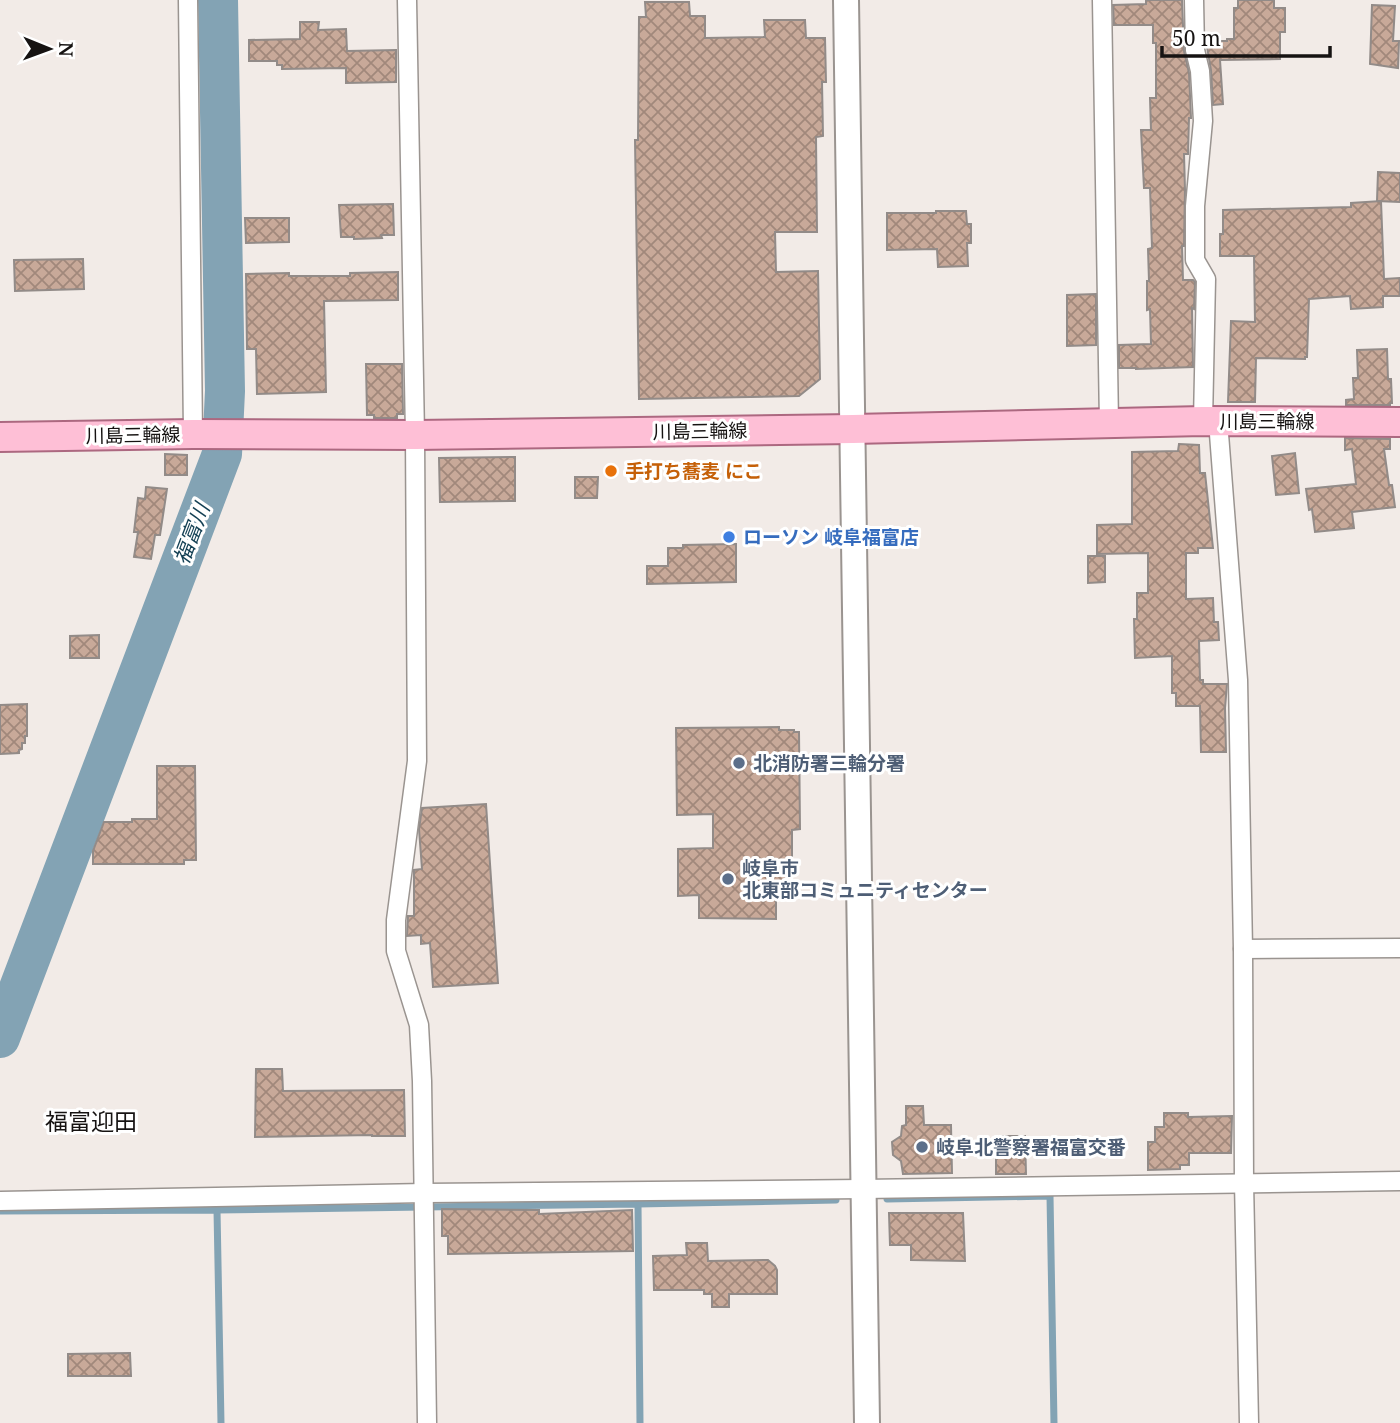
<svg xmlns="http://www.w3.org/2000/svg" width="1400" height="1423" font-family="'Noto Serif','Noto Sans JP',serif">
  <defs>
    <pattern id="building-cross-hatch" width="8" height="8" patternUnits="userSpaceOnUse" patternTransform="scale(1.75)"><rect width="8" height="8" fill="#c8a999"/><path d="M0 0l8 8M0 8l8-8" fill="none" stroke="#a1887b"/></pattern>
  </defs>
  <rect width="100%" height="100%" fill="#f2ebe7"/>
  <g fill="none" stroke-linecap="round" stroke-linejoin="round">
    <!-- stream -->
    <g stroke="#83a3b4" stroke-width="7">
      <polyline points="887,1199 1050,1196 1054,1423"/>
      <polyline points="638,1204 836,1200"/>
      <polyline points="217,1210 638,1204 640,1423"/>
      <polyline points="0,1211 217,1210 221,1423"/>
    </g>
    <!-- river -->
    <polyline stroke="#83a3b4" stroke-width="40" points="0,1038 222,454 225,391 218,0"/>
  </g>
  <!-- building -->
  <g fill="url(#building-cross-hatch)" stroke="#928b88" stroke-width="2">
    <polygon points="1146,0 1182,0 1184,51 1189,73 1191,118 1189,118 1188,154 1184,154 1185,190 1184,246 1182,246 1183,280 1193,280 1195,282 1194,309 1192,308 1193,367 1136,369 1136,368 1119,368 1119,345 1151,344 1150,309 1147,310 1147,281 1149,281 1148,249 1152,248 1150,188 1144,188 1141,130 1151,130 1150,98 1156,98 1156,43 1153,43 1153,25 1114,25 1113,5 1146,4"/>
    <polygon points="1238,0 1274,0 1274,8 1285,8 1285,32 1280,32 1280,59 1220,60 1223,104 1213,105 1211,70 1206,41 1227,41 1227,39 1234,39 1234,8 1238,8"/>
    <polygon points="645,2 689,2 690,16 705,16 705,38 765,37 764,20 805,20 806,38 825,38 826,82 822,82 823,136 816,137 817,232 775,232 776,272 818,271 820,379 799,396 639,399 635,140 638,140 639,17 646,17"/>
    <polygon points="1372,5 1395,6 1393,41 1399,41 1398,68 1370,64"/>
    <polygon points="300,22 319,22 318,30 346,29 347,51 396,50 396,82 346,83 346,68 282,69 282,65 277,65 277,61 249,61 249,40 300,39"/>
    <polygon points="1378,172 1400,173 1400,202 1377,201"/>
    <polygon points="1381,201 1384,279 1400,278 1400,296 1383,296 1383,307 1351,309 1350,296 1309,299 1307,357 1305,357 1305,359 1256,358 1255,402 1228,402 1231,321 1255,322 1254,256 1220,256 1220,234 1223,234 1223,210 1351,207 1351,203"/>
    <polygon points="393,204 394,235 381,235 382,238 354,239 354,237 341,237 339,205"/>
    <polygon points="936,211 966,211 967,224 971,224 971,243 967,243 968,266 938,267 937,249 887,250 887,213 936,213"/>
    <polygon points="245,218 289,218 289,242 246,243"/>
    <polygon points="83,259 84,289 15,291 14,260"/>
    <polygon points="398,272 398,300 324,301 326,392 257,394 256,349 247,349 246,274 289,273 289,276 350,276 350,273"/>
    <polygon points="1096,294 1096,345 1067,346 1067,295"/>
    <polygon points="1387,349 1388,379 1391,379 1392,403 1390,403 1390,405 1346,405 1346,400 1354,399 1353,378 1358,378 1357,350"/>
    <polygon points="366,364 402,364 403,414 397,414 397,418 374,418 374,415 367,415"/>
    <polygon points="1345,438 1390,439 1390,449 1384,449 1389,485 1392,485 1395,507 1352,512 1354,528 1315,532 1312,509 1309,510 1306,489 1356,484 1352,449 1345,450"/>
    <polygon points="1179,444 1199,445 1200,473 1205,473 1213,548 1198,548 1198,553 1186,553 1186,599 1213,598 1214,622 1218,622 1219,640 1199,641 1200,680 1203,680 1203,684 1227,684 1225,708 1226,752 1201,752 1200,706 1176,706 1176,693 1172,693 1172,656 1135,658 1134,619 1137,619 1137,593 1148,593 1148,553 1097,554 1097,525 1132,524 1132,452 1178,451"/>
    <polygon points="1295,453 1299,493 1276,495 1272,456"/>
    <polygon points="165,454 187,455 187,475 165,475"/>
    <polygon points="515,457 515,501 440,502 439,458"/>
    <polygon points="575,477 598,477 597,498 575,498"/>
    <polygon points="146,487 167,489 160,535 155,535 151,559 134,557 138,532 134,532 138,498 145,499"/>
    <polygon points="736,544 736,582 647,584 647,566 668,566 668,548 683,548 683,545"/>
    <polygon points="1088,556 1105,556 1105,582 1088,583"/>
    <polygon points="99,635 99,658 70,658 70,636"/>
    <polygon points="27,704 27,736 25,736 25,743 22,743 22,749 19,750 19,753 0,754 0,705"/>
    <polygon points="779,727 779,730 794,730 794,732 799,732 800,829 792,830 792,890 789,890 789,892 776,892 776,919 699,918 699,895 678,896 678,849 713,848 713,814 677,815 676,728"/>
    <polygon points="157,766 195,766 196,860 184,860 184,864 93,864 93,851 104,822 132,822 132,819 157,819"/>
    <polygon points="486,804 498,983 433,987 430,943 421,944 421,935 407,936 408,916 414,916 414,870 422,869 419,829 422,808"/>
    <polygon points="256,1069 282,1069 283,1091 404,1090 405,1136 372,1136 372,1135 255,1137"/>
    <polygon points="906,1106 923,1106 924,1125 951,1125 952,1173 903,1174 901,1161 893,1155 892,1142 901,1136 902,1126 906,1125"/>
    <polygon points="1164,1113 1188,1113 1188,1117 1232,1116 1231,1153 1189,1153 1189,1165 1180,1165 1180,1169 1148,1170 1148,1142 1155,1142 1155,1127 1164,1127"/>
    <polygon points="998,1136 1025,1136 1026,1174 996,1174 996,1152 998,1152"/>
    <polygon points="442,1209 539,1210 539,1214 632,1210 633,1251 448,1254 448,1236 442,1236"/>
    <polygon points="889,1213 963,1213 965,1261 911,1260 911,1245 890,1245"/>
    <polygon points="686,1243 707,1243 708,1261 768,1260 775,1266 777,1270 777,1294 729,1294 729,1307 712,1307 712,1294 704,1294 704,1290 654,1290 653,1256 687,1255"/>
    <polygon points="130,1353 131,1376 68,1376 68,1354"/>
  </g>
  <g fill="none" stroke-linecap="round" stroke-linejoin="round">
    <!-- street casing -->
    <g stroke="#9a9490" stroke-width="21">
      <g id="street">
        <polyline points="188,0 193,434"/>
        <polyline points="407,0 415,435 417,761 396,920 396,951 419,1025 422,1081 427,1423"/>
        <polyline points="1102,0 1109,423"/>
        <polyline points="1194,0 1195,50 1200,71 1203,121 1195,206 1195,260 1206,279 1203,421"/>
        <polyline points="1218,421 1238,680 1243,949 1244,1182 1249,1423"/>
        <polyline points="1243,949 1400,948"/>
        <polyline points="0,1201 425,1193 863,1189 1400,1181"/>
      </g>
    </g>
    <!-- secondary casing -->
    <g stroke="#9a9490" stroke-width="28">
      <polyline id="secondary" points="846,0 867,1423"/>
    </g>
    <!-- primary casing -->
    <g stroke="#ac6880" stroke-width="32">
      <polyline id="primary" points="0,437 193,434 415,435 853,429 1203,421 1400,422"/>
    </g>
    <!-- street -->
    <use href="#street" stroke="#fff" stroke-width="18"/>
    <!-- secondary -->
    <use href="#secondary" stroke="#fff" stroke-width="24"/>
    <!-- primary -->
    <use href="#primary" stroke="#febfd6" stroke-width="28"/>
  </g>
  <!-- markers -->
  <circle fill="#e8710a" stroke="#fff" stroke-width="2.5" cx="611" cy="471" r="7"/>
  <circle fill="#3f7fe0" stroke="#fff" stroke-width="2.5" cx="729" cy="537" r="7"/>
  <g fill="#5c6f8a" stroke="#fff" stroke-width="2.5">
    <circle cx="739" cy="763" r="7"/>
    <circle cx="728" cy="879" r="7"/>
    <circle cx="922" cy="1147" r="7"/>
  </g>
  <g text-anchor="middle" stroke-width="6" stroke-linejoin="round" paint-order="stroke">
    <!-- street labels -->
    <g font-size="19" fill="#161312" stroke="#fff">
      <text x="1267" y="428">川島三輪線</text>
      <text transform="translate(700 431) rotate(-1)" y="7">川島三輪線</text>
      <text transform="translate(133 435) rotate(-1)" y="7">川島三輪線</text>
    </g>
    <!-- food labels -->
    <g font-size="19" font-weight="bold" fill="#c56008" stroke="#fff" text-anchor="start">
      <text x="625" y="478">手打ち蕎麦 にこ</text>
    </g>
    <!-- shop labels -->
    <g font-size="19" font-weight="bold" fill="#366cbe" stroke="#fff" text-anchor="start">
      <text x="743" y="544">ローソン 岐阜福富店</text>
    </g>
    <!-- service labels -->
    <g font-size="19" font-weight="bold" fill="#4e5e75" stroke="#fff" text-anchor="start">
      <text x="753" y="770">北消防署三輪分署</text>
      <text x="742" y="875">岐阜市<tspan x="742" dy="22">北東部コミュニティセンター</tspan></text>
      <text x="936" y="1154">岐阜北警察署福富交番</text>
    </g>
    <!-- water labels -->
    <g font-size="21" font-style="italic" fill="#123f53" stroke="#fff">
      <text transform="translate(192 534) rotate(-69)" y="7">福富川</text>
    </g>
    <!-- quarter labels -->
    <g font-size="23" fill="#161312" stroke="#fff">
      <text x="91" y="1130">福富迎田</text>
    </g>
  </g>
  <!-- north arrow -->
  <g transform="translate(49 49) rotate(91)" stroke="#ffffff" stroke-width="5" paint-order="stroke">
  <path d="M0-5L12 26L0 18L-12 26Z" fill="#161312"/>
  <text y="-10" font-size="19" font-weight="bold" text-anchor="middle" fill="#161312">N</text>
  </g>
  <!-- scale -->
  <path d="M1162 46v10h168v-10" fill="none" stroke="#161312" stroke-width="3.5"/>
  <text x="1172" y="46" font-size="21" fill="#161312" stroke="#ffffff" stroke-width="5" paint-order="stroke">50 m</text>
</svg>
